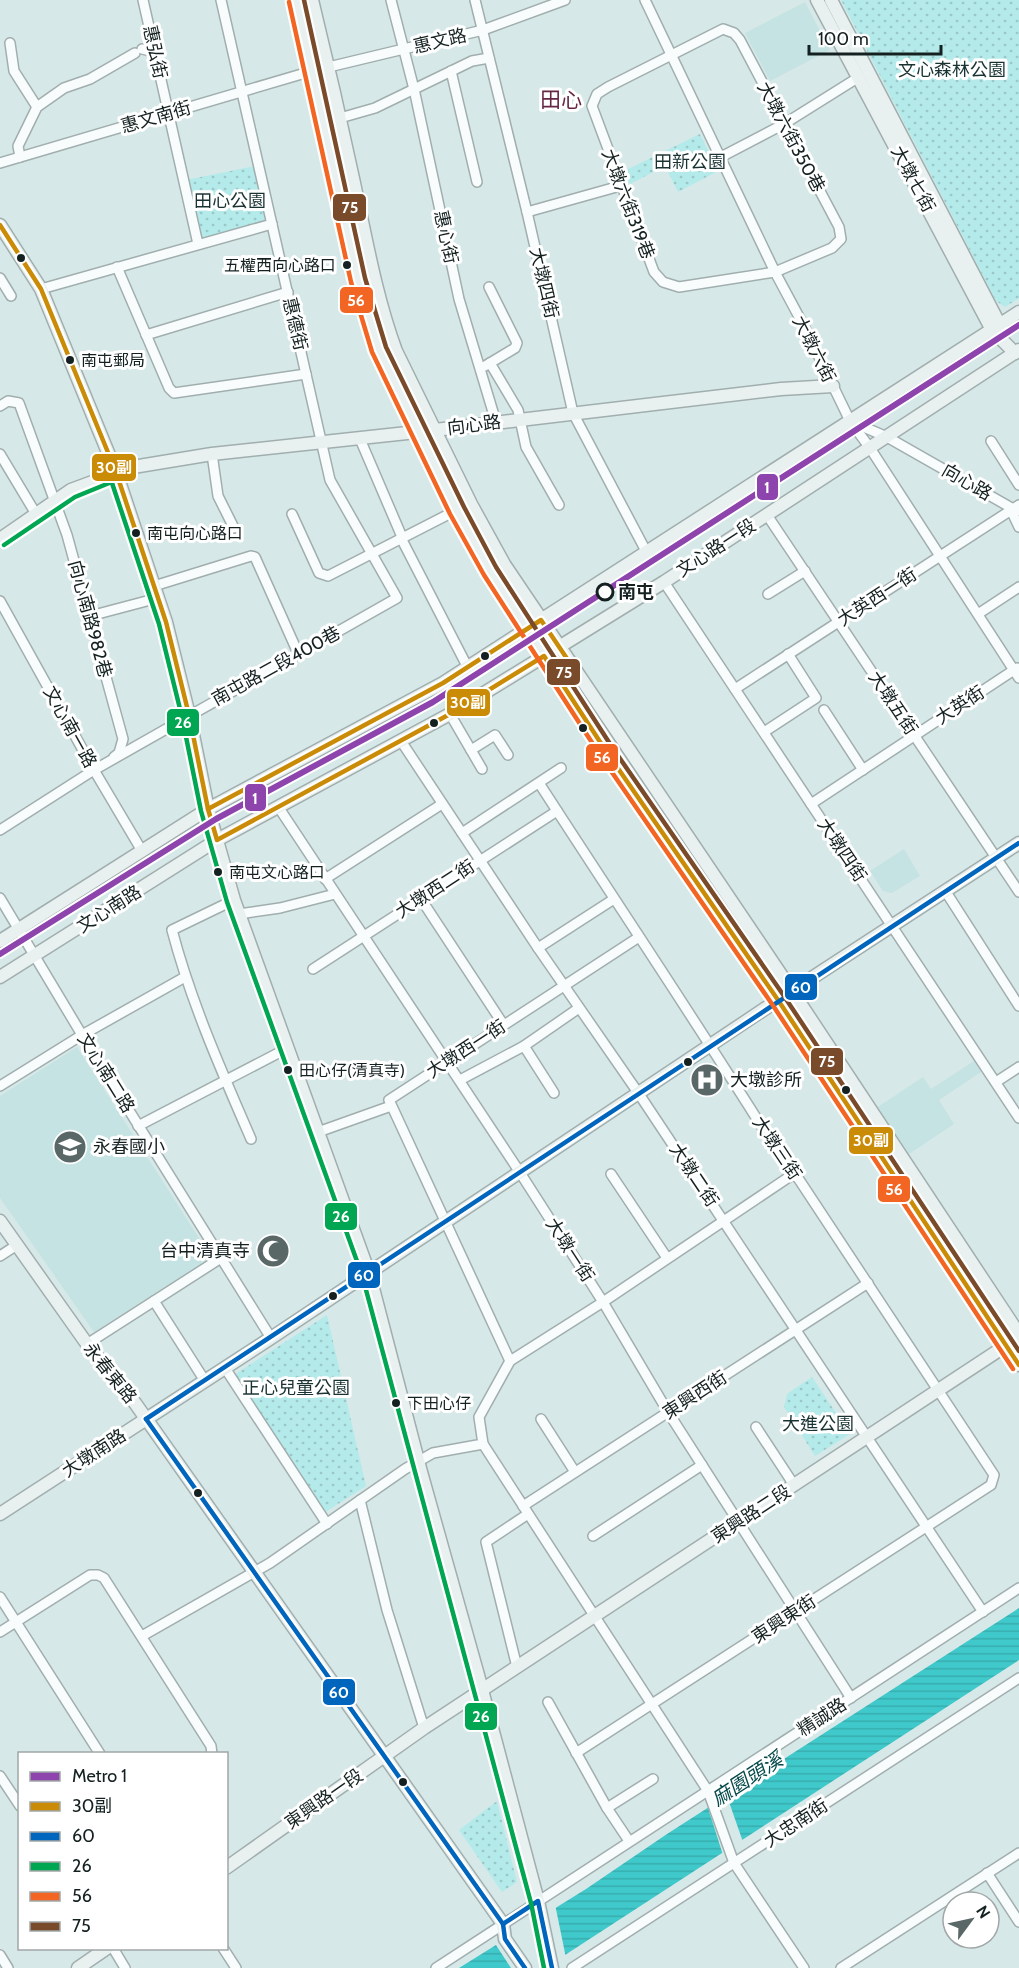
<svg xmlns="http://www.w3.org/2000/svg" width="1019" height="1968" font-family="Cabin,'Noto Sans TC',sans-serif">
  <defs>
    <pattern id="park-dots" width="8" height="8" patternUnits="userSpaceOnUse" patternTransform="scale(1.5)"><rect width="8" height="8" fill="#b4eaea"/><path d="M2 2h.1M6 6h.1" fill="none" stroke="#9ac8c8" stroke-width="1.8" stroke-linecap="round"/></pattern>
    <pattern id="water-rules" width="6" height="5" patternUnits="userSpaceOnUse" patternTransform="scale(1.5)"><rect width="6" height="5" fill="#40c9cb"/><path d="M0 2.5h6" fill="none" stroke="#37acae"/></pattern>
  </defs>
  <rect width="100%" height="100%" fill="#d7e8e8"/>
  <!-- built -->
  <g fill="#c5e3e3">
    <polygon points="805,2 830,50 770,81 745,33"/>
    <polygon points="904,849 920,876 892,893 883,891 870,871"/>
    <polygon points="77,1047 211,1257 94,1332 0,1198 0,1096"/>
    <polygon points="974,1061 981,1072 939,1100 954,1124 909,1154 878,1107 923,1077 931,1089"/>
  </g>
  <!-- park -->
  <g fill="url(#park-dots)">
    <polygon points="841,0 1019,0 1019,298 1005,307 996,301"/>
    <polygon points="700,134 718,171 678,192 665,166 630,184 624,171"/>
    <polygon points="255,166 266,216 262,223 200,240 186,180"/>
    <polygon points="327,1315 366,1486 324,1513 234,1375"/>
    <polygon points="812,1377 850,1434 815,1456 784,1407 787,1394"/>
    <polygon points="497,1801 517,1882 502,1892 459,1830"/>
  </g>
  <!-- water -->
  <polygon fill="url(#water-rules)" points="1019,1608 1019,1660 545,1968 459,1968 586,1889 667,1834"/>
  <!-- pier -->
  <g fill="#d7e8e8">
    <polygon points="728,1799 743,1842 723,1855 709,1811"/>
    <polygon points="555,1904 566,1958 550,1968 511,1968 494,1942"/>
  </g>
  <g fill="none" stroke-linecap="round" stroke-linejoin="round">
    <!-- street casing -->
    <g stroke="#a1aeae" stroke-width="12">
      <g id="street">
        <polyline points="143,0 198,244"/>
        <polyline points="391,0 414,89 459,299 496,422"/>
        <polyline points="475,0 527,212 573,413 647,553"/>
        <polyline points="645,0 775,272 805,328 850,421 870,448 1019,678"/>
        <polygon points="723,29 734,33 740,40 839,227 841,239 832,248 775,272 679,287 663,282 654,272 592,106 597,94 608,87"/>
        <polyline points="10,43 14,71 37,107"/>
        <polyline points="142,49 155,52"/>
        <polyline points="451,71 477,182"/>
        <polyline points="340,118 375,108 472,61 489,58"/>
        <polyline points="20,157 18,146 37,107 64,88 90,79 135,53"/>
        <polyline points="719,158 784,124 859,77"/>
        <polyline points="0,163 312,71 483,30 565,0"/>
        <polyline points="527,212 620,186"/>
        <polyline points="117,267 169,388 174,393 306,374"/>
        <polyline points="0,278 11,296"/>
        <polyline points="41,289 272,224"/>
        <polyline points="146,335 288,292"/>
        <polyline points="490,363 518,410 526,447 559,505"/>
        <polyline points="485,366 515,348 517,343 489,287"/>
        <polyline points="0,406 8,401 19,403 67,535 123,739 119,753 114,757"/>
        <polyline points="852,422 887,437 1017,511"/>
        <polyline points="360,439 402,537"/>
        <polyline points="991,441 1019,485"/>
        <polyline points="0,454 36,514"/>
        <polyline points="212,454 218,496 234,528"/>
        <polyline points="1011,510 1019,527"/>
        <polyline points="292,514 319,573 328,576 457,510"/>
        <polyline points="767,515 1019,892"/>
        <polyline points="401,538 468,668"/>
        <polyline points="664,582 1019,1118"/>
        <polyline points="154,586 251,556 255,557 298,653"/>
        <polyline points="768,594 805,571"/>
        <polyline points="0,601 94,770 142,851"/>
        <polyline points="978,614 1019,587"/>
        <polyline points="90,616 158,598"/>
        <polyline points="735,689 1019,505"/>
        <polyline points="824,710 863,770"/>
        <polyline points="450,714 482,769"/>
        <polyline points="764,732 816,698 788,654"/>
        <polyline points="401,741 538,948 639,1094 983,1612"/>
        <polyline points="471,750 495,735 508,755"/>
        <polyline points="94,770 397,598 330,480 221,0"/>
        <path d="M 539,783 C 623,913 710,1042 792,1175 L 798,1178 L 994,1475 L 991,1485 L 576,1753"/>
        <polyline points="811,804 1017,668"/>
        <polyline points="279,808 519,1171 603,1302 668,1412 851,1698"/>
        <polyline points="0,830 97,768"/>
        <polyline points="462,833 561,768"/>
        <polyline points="325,879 442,804"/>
        <polyline points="946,892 1019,1006"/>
        <polyline points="0,898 82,1035 271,1338"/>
        <polyline points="421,899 503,1024"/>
        <path d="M 234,900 L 172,930 C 191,1002 221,1070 251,1139"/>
        <polyline points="239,914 280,908 335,894"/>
        <polyline points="538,948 614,899"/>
        <polyline points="313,969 557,811"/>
        <polyline points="524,1046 554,1093"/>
        <polyline points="460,1080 524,1046 579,1008"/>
        <polyline points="996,1082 1019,1067"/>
        <polyline points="0,1086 82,1035 185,977"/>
        <polyline points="138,1126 286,1049"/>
        <polyline points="318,1132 391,1106"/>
        <polyline points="611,1174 667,1258"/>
        <polyline points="0,1256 17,1245"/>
        <polyline points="154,1301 205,1381"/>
        <polyline points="87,1344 221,1258"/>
        <polyline points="510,1361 389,1100 639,937"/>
        <polyline points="225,1368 327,1524"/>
        <polyline points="541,1419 575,1472"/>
        <polyline points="756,1427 794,1485"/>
        <polyline points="483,1444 708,1791 734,1863 804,1968"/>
        <polyline points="360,1500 387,1610 424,1728"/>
        <polyline points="523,1506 868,1283"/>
        <polyline points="593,1536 702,1465"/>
        <polyline points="0,1597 100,1754"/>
        <polyline points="0,1632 90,1575 98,1575 104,1578 211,1746 212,1754"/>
        <polyline points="142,1636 270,1563 405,1469 433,1453 483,1444 479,1417 510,1361 603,1302 792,1175"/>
        <polyline points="517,1667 486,1542 528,1514"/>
        <polyline points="548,1702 607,1808 629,1841"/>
        <polyline points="0,1776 20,1806"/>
        <polyline points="607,1808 653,1779"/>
        <polyline points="987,1873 1019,1922"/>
        <polyline points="113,1948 125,1968"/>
        <polyline points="223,1948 236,1968"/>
        <polyline points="0,1955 8,1968"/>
        <polyline points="436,1968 1019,1588"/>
        <polyline points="572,1968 1019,1678"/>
        <polyline points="841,1968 1019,1853"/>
      </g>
    </g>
    <!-- secondary casing -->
    <g stroke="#a1aeae" stroke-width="15">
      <g id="secondary">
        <polyline points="296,0 358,280 379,350 420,431 457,510 490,571 606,751 778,1000 1019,1365"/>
        <path d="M 312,0 C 327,61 341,122 354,183 C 366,239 376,297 396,351 L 471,504 L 504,564 L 792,991 L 1019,1334"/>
        <polyline points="817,0 992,330 1015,353"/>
        <polyline points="831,0 1003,331"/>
        <polyline points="0,225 41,289 116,472 166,622 189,715 208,809 234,900 369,1273 421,1472 478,1675 538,1901 552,1968"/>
        <polyline points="0,539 71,490 133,467 212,454 435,430 781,389 833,386"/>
        <polyline points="0,941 208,809 443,683 1019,312"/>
        <polyline points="0,977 217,840 450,714 559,647 664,582 1019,350"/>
        <polyline points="0,1221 87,1344 135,1403 503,1924 505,1939 525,1968"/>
        <polyline points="0,1514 271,1338 778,1000 1019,843"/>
        <polyline points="226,1868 424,1728 1019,1337"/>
        <polyline points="78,1968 107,1948"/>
      </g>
    </g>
    <!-- street -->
    <use href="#street" stroke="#f9fcfc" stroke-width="9"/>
    <!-- secondary -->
    <use href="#secondary" stroke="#e9f0f0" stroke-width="12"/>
    <!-- bus-1 casing -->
    <g stroke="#fff" stroke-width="9">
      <g id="bus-1">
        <polyline points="0,225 41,289 116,472 166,622 189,715 208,809 217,840 450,714 544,656 606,751 778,1000 1019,1365"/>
        <polyline points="208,809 443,683 541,620 576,672"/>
      </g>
    </g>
    <!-- bus-2 casing -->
    <g stroke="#fff" stroke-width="9">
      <g id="bus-2">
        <polyline points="146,1419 1019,843"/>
        <polyline points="146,1419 503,1924 505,1939 525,1968"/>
        <polyline points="503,1924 538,1901 552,1968"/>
      </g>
    </g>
    <!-- bus-3 casing -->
    <g stroke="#fff" stroke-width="9">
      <g id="bus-3">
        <polyline points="109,474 159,624 182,717 201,811 227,902 362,1275 531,1903 544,1968"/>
        <polyline points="4,545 75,497 119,479"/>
      </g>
    </g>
    <!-- bus-4 casing -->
    <g stroke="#fff" stroke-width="9">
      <polyline id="bus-4" points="289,2 351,282 372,352 450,514 484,575 600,755 772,1004 1013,1369"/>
    </g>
    <!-- bus-5 casing -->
    <g stroke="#fff" stroke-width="9">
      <polyline id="bus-5" points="304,0 365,278 386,347 464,507 496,567 612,747 784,996 1019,1351"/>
    </g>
    <!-- bus-1 -->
    <use href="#bus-1" stroke="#ca8b07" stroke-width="4.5"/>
    <!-- bus-2 -->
    <use href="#bus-2" stroke="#0065bd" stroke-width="4.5"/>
    <!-- bus-3 -->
    <use href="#bus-3" stroke="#00a651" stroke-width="4.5"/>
    <!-- bus-4 -->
    <use href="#bus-4" stroke="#f26522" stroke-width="4.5"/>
    <!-- bus-5 -->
    <use href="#bus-5" stroke="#7a4b2a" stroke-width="4.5"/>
    <!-- metro-1 casing -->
    <g stroke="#fff" stroke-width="10">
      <polyline id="metro-1" points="0,954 216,819 433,702 1019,325"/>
    </g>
    <!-- metro-1 -->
    <use href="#metro-1" stroke="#8e44ad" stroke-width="6"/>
  </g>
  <!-- icons -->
  <defs>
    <g id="hospital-disc" transform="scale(1.725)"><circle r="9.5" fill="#596767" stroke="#fff"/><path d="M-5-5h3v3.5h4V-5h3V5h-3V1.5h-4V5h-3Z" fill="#fff"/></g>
    <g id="school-disc" transform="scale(1.725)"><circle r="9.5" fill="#596767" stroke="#fff"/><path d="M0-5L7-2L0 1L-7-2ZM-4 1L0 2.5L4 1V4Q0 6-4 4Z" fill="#fff"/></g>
    <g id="mosque-disc" transform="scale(1.725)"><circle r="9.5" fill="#596767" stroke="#fff"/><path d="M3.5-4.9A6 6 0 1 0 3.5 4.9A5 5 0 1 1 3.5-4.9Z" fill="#fff"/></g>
  </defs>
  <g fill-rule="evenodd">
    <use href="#hospital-disc" x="707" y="1080"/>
    <use href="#school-disc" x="70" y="1147"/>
    <use href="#mosque-disc" x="273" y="1251"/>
  </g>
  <!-- markers -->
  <g fill="#152121" stroke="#fff" stroke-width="2">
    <circle cx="21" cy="258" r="5"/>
    <circle cx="347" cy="265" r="5"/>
    <circle cx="70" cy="360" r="5"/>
    <circle cx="136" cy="533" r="5"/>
    <circle cx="485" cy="656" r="5"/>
    <circle cx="434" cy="723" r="5"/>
    <circle cx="583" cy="728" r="5"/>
    <circle cx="218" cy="872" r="5"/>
    <circle cx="688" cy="1062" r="5"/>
    <circle cx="288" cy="1070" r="5"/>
    <circle cx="846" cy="1090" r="5"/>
    <circle cx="333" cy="1296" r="5"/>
    <circle cx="396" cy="1403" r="5"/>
    <circle cx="198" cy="1493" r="5"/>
    <circle cx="403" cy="1782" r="5"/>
  </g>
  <circle fill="#fff" stroke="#152121" stroke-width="3" cx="605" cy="592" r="8"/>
  <g text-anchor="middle" stroke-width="6" stroke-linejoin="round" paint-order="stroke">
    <!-- bus labels -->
    <g font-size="16" fill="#152121" stroke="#fff" text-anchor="start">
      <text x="336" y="271" text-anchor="end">五權西向心路口</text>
      <text x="81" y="366">南屯郵局</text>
      <text x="147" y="539">南屯向心路口</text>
      <text x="229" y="878">南屯文心路口</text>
      <text x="299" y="1076">田心仔(清真寺)</text>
      <text x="407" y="1409">下田心仔</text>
    </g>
    <!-- street labels -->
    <g font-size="18" fill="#152121" stroke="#fff">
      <text transform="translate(440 41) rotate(-13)" y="6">惠文路</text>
      <text transform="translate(155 52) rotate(78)" y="6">惠弘街</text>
      <text transform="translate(156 117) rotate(-16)" y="6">惠文南街</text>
      <text transform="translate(791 137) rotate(62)" y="6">大墩六街350巷</text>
      <text transform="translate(913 179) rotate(62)" y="6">大墩七街</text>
      <text transform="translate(628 204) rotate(69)" y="6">大墩六街319巷</text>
      <text transform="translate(446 237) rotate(78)" y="6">惠心街</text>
      <text transform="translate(544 283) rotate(77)" y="6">大墩四街</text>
      <text transform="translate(295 324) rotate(77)" y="6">惠德街</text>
      <text transform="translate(814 349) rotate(63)" y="6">大墩六街</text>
      <text transform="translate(474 425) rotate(-7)" y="6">向心路</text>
      <text transform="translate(967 482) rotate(30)" y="6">向心路</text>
      <text transform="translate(716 548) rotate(-33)" y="6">文心路一段</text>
      <text transform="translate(877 597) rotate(-33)" y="6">大英西一街</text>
      <text transform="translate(90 619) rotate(75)" y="6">向心南路982巷</text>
      <text transform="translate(276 666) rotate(-29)" y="6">南屯路二段400巷</text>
      <text transform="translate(893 703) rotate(56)" y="6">大墩五街</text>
      <text transform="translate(960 705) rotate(-33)" y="6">大英街</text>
      <text transform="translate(70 727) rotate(61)" y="6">文心南一路</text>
      <text transform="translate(842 850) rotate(56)" y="6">大墩四街</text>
      <text transform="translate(435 889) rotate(-33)" y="6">大墩西二街</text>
      <text transform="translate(109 909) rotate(-32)" y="6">文心南路</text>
      <text transform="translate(466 1049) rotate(-33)" y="6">大墩西一街</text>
      <text transform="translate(106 1073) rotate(58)" y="6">文心南二路</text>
      <text transform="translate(777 1148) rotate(56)" y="6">大墩三街</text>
      <text transform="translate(694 1175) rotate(56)" y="6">大墩二街</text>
      <text transform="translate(570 1250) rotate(57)" y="6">大墩一街</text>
      <text transform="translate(110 1373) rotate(51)" y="6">永春東路</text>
      <text transform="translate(695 1395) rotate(-33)" y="6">東興西街</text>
      <text transform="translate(94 1453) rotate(-33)" y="6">大墩南路</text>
      <text transform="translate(751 1514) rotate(-33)" y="6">東興路二段</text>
      <text transform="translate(784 1619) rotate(-33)" y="6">東興東街</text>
      <text transform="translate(822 1717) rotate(-33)" y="6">精誠路</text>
      <text transform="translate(324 1799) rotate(-35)" y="6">東興路一段</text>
      <text transform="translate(796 1823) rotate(-33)" y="6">大忠南街</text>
    </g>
    <!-- park labels -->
    <g font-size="18" fill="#193232" stroke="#fff">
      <text x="952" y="76">文心森林公園</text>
      <text x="690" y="168">田新公園</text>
      <text x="230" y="207">田心公園</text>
      <text x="296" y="1394">正心兒童公園</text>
      <text x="818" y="1430">大進公園</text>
    </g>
    <!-- stop labels -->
    <g font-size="18" font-weight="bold" fill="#152121" stroke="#fff" text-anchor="start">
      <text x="618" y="598">南屯</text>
    </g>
    <!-- poi labels -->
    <g font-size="18" fill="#152121" stroke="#fff" text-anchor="start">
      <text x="730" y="1086">大墩診所</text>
      <text x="93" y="1153">永春國小</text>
      <text x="250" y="1257" text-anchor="end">台中清真寺</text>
    </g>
    <!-- water labels -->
    <g font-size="20" font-style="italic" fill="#04494a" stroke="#fff">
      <text transform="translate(747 1779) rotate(-33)" y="7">麻園頭溪</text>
    </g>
    <!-- quarter labels -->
    <g font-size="21" fill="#672644" stroke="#fff">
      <text x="561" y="107">田心</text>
    </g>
  </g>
  <g stroke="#fff" stroke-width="2">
    <rect x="332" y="193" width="35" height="29" rx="6" fill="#7a4b2a"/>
    <rect x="339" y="286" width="35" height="28" rx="6" fill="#f26522"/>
    <rect x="91" y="453" width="46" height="29" rx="6" fill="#ca8b07"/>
    <rect x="756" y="473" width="23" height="28" rx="6" fill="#8e44ad"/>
    <rect x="546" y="658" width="35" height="28" rx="6" fill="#7a4b2a"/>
    <rect x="446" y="688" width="45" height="29" rx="6" fill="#ca8b07"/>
    <rect x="166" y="708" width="34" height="29" rx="6" fill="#00a651"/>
    <rect x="585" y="743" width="34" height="29" rx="6" fill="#f26522"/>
    <rect x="244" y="783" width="23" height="29" rx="6" fill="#8e44ad"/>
    <rect x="784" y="973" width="34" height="28" rx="6" fill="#0065bd"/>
    <rect x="810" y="1047" width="34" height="29" rx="6" fill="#7a4b2a"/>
    <rect x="848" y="1126" width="46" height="29" rx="6" fill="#ca8b07"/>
    <rect x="877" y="1175" width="34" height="28" rx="6" fill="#f26522"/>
    <rect x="324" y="1202" width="34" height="29" rx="6" fill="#00a651"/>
    <rect x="347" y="1261" width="34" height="28" rx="6" fill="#0065bd"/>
    <rect x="322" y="1678" width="34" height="28" rx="6" fill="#0065bd"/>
    <rect x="464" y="1702" width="34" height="29" rx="6" fill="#00a651"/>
  </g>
  <g font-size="16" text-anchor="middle" font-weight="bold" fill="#fff">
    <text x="350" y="213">75</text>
    <text x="356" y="306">56</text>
    <text x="114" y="473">30副</text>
    <text x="767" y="493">1</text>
    <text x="564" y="678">75</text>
    <text x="468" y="708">30副</text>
    <text x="183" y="728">26</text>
    <text x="602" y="763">56</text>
    <text x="255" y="804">1</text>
    <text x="801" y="993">60</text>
    <text x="827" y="1067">75</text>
    <text x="871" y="1146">30副</text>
    <text x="894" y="1195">56</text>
    <text x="341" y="1222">26</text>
    <text x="364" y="1281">60</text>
    <text x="339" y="1698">60</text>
    <text x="481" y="1722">26</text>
  </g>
  <!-- legend -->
  <rect x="18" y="1752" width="210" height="198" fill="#ffffff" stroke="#a1a6a6" stroke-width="1.5"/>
  <rect x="30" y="1772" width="30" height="9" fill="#8e44ad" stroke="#a1a6a6" stroke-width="1.5"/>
  <text x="72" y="1782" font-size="18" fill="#152121">Metro 1</text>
  <rect x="30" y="1802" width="30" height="9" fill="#ca8b07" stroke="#a1a6a6" stroke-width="1.5"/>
  <text x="72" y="1812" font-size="18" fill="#152121">30副</text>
  <rect x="30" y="1832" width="30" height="9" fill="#0065bd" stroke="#a1a6a6" stroke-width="1.5"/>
  <text x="72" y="1842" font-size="18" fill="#152121">60</text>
  <rect x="30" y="1862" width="30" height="9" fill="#00a651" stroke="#a1a6a6" stroke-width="1.5"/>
  <text x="72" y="1872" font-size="18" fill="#152121">26</text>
  <rect x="30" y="1892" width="30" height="9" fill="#f26522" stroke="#a1a6a6" stroke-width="1.5"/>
  <text x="72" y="1902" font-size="18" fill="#152121">56</text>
  <rect x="30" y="1922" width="30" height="9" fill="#7a4b2a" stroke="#a1a6a6" stroke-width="1.5"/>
  <text x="72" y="1932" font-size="18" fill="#152121">75</text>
  <!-- north arrow -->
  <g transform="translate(971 1920) rotate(57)"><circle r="28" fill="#ffffff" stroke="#a1a6a6" stroke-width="1.5"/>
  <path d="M0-4.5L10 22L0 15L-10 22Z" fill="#596767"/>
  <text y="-9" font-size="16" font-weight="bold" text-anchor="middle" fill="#152121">N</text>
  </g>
  <!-- scale -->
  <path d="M809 45v9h132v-9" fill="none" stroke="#152121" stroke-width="3"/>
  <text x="818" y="45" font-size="18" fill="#152121" stroke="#ffffff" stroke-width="4.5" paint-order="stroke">100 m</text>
</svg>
